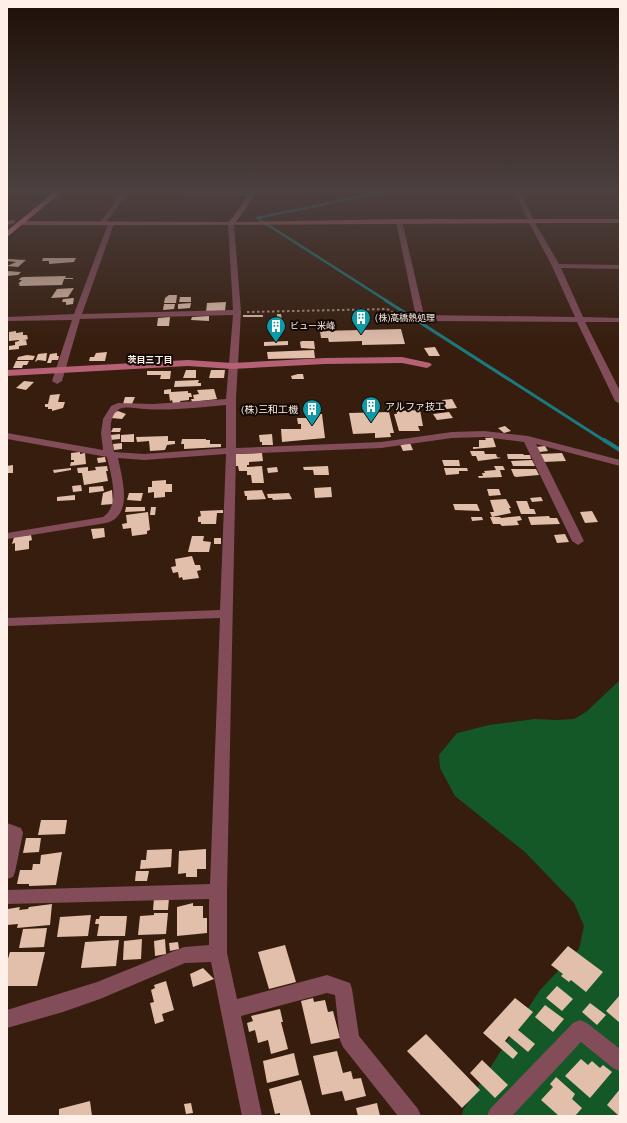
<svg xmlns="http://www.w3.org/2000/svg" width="627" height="1123" font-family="'Work Sans','Noto Sans JP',sans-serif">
  <rect width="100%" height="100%" fill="#361d0d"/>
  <!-- forest -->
  <polygon fill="#135826" points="620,680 620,1116 462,1116 463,1110 540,990 579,949 584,926 574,903 526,853 455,796 440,768 439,755 457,733 489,725 535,719 556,720 574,719 586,712"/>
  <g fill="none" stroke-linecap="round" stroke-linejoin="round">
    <!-- stream-far2 -->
    <polyline stroke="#1a7a7f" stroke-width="2.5" points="387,301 257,218 393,190"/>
    <!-- stream-far1 -->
    <polyline stroke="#1a7a7f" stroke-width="3" points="385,300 605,441"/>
    <!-- stream -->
    <polyline stroke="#1a7a7f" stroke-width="4" points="604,440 620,450"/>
  </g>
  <!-- building -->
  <g fill="#e1bfab">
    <polygon points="43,258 76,258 74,262 49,264 49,261 42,261"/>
    <polygon points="7,259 8,259 26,260 18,267 7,266 16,262 7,261"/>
    <polygon points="7,271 21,272 18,275 7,276"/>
    <polygon points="66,276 65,278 73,278 73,279 64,279 62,285 19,286 20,284 18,284 22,280 19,280 20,278 23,277"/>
    <polygon points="74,288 68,297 51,298 57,289"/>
    <polygon points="169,295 177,295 176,303 164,303 165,298"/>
    <polygon points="180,297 191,297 191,302 179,302"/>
    <polygon points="74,298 73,304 66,305 66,302 62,302 63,299"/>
    <polygon points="226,302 225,311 206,312 207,303"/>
    <polygon points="191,303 190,308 178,309 178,304"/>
    <polygon points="164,304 175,304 174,309 163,310"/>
    <polygon points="277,314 281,314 282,321 280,323 282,323 282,327 272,327 272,322 270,322 271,318 277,318"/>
    <rect x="243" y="315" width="20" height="2"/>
    <polygon points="209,316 209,321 191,320 192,317"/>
    <polygon points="170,317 169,326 157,326 158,318"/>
    <polygon points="401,329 405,344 362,345 362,341 329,342 328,338 321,338 320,331"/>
    <polygon points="16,331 16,333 23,332 23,335 27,335 28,339 22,341 26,340 27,345 19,346 19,349 9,350 9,346 15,345 15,342 19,341 19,340 9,341 9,332"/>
    <polygon points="288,341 288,345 264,346 264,342"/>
    <polygon points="302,341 314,341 315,349 301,348 300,342"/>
    <polygon points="435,347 440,356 429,356 424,348"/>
    <polygon points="314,350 315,358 268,359 267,352"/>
    <polygon points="107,352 105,361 89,361 90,357 94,357 96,353"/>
    <polygon points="47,353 46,361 38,360 35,362 38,354"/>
    <polygon points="57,353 57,356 59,356 58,360 52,360 51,363 47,363 50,354"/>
    <polygon points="27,355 35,356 33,360 17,360 18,357"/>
    <polygon points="16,361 29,361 27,365 23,365 22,368 13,368"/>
    <polygon points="186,370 196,370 196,378 183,378"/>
    <polygon points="211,370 225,370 224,378 209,378"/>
    <polygon points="147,371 171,371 170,379 160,379 161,375 147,375"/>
    <polygon points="298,374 303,374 304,379 292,379 291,376"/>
    <polygon points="199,380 198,383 201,383 201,386 174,387 175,381"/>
    <polygon points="24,381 34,382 26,390 16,388"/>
    <polygon points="171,389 171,392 188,391 188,393 191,393 192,397 189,397 189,400 180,401 181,404 173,404 172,400 170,401 169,394 164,394 164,390"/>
    <polygon points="214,389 217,399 192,402 191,399 194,399 193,395 199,394 197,390"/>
    <polygon points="60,394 58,402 65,402 63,408 52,411 52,409 48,409 48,407 45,407 45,404 48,404 50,395"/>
    <polygon points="125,397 135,397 132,404 123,404"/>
    <polygon points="452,399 457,408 446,409 442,400"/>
    <polygon points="420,410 423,426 418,426 420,431 399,431 394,414 397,414 396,411"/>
    <polygon points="118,411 126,414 122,419 111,418 115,412"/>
    <polygon points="389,412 394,433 390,433 391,437 375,438 375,433 353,434 349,413"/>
    <polygon points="449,412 453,418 437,420 433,414"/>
    <polygon points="314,414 322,414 325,438 282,442 281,429 301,429 301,424 298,424 297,418 310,418"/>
    <polygon points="505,426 511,431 504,433 498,428"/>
    <polygon points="113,428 121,428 120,432 111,432"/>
    <polygon points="120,434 120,439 110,440 111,435"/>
    <polygon points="134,434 134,442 121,442 121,435"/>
    <polygon points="272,434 273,445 262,445 262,442 260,442 259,435"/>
    <polygon points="168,436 168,441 175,441 175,444 167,445 165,450 150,451 149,441 137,442 136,437"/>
    <polygon points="485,438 493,438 496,447 473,449 473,447 479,447 479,440 486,440"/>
    <polygon points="182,439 206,439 206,440 210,440 210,444 221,444 221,447 184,449 184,444 181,444"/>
    <polygon points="122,443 122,449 114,450 113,444"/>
    <polygon points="410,443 413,450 403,451 400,444"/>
    <polygon points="545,446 548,451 539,452 536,447"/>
    <polygon points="470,451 484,451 485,454 496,454 497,457 501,458 478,461 476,456 472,456"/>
    <polygon points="80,452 80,454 85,453 86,464 70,466 71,462 74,462 74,460 71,460 71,453"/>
    <polygon points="262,453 263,461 249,462 249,465 247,465 247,467 262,466 264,483 252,483 251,475 247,475 247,471 239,471 238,466 236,466 235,454"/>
    <polygon points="562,453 566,461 543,462 540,454"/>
    <polygon points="507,454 523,454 524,455 530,455 531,459 508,459"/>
    <polygon points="105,457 106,462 98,463 97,458"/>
    <polygon points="442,460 459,460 460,466 444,466"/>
    <polygon points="532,460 535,466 513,466 511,461"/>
    <polygon points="13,465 13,473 7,473 7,466"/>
    <polygon points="107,466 108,471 106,471 108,481 84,485 82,473 78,473 77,468 88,467 88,471 96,470 95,467"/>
    <polygon points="328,466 329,475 314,475 313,470 304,470 303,467"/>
    <polygon points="494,466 503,466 505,470 500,470 502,477 479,478 478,476 483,476 482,473 485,473 484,471 496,470"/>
    <polygon points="277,467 278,472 268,473 267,468"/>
    <polygon points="71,468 71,470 54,473 53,470"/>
    <polygon points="444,468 467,468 468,471 459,471 459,474 446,475"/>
    <polygon points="511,469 536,469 539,475 516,477 514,476"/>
    <polygon points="166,480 166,484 172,484 172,492 165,492 165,497 154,498 154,492 148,493 148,487 152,487 152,481"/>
    <polygon points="81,485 82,491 73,492 72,486"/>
    <polygon points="103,486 104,491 89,493 89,487"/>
    <polygon points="331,487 332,497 315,498 314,488"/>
    <polygon points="487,489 499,489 501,495 489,496"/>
    <polygon points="112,490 113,504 101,505 103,493"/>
    <polygon points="262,490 266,499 247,500 247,496 245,496 244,491"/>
    <polygon points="129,493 143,493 141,501 127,500"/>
    <polygon points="289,493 292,499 273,500 272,498 268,498 267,494"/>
    <polygon points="75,495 75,500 57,501 57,497"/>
    <polygon points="541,497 543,501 532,502 530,498"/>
    <polygon points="506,499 511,508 509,508 511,513 492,517 490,512 494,512 490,500"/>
    <polygon points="516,501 527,501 530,509 534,509 536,514 521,514"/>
    <polygon points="453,504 477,504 480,511 455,510"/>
    <polygon points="126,507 145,507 145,511 125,512"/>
    <polygon points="151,507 156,507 155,515 150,515"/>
    <polygon points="223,510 223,513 217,513 216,524 201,524 201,522 198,522 198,517 201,516 200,511"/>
    <polygon points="592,511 598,522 585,523 580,512"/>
    <polygon points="148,512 150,530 147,531 147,534 132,536 131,528 123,529 122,524 127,523 126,515"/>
    <polygon points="520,516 522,520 517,521 519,525 502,526 500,524 493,524 490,517 500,517 501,518"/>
    <polygon points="549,516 550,518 557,518 560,524 531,525 528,517"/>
    <polygon points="471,517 482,517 483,520 472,521"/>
    <polygon points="104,528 105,537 93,539 91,529"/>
    <polygon points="565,534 569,542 557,543 554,535"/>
    <polygon points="31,535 32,540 29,541 29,549 15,551 15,543 12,544 14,537"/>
    <polygon points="192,536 204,536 203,541 211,542 209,552 188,552"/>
    <rect x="214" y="538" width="7" height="6"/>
    <polygon points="192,556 195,565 200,565 201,570 197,571 199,578 183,580 182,577 179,578 178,572 173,573 171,567 176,566 175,559"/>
    <polygon points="41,820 67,820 65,834 38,835"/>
    <polygon points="26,838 41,838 39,852 23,853"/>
    <polygon points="172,849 171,867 140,869 141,860 146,860 147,850"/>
    <polygon points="206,849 206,869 197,869 197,877 186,877 186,873 178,874 179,851"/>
    <polygon points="62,852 56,885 29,886 29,884 17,884 20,870 32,870 33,864 40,864 41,855"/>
    <polygon points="136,871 149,871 147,881 135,881"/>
    <polygon points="154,898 169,898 168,910 153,910"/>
    <polygon points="193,903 193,906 203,906 203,918 207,918 207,933 177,936 177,907"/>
    <polygon points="52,904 50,925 17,928 18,924 7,925 8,909 20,907 19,910 28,909 29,907"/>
    <polygon points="154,913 168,913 166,934 138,935 140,916 154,915"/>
    <polygon points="91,915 88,936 57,937 60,917"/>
    <polygon points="100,916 127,916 125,936 97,936 99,924 95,924 96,919 99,919"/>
    <polygon points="47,928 44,947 19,948 23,929"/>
    <polygon points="142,939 141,959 123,960 124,941"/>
    <polygon points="165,939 166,954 155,956 154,941"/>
    <polygon points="119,940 116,966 81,968 85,942"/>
    <polygon points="178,942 179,949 170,951 169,943"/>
    <polygon points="285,945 296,982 269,989 258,952"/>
    <polygon points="568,946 603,972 586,992 571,980 569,982 561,976 563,974 551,965"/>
    <polygon points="10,952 45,952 37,986 7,986 7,962"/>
    <polygon points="203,968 214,979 193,987 190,974"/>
    <polygon points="166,981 174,1010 162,1014 164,1021 155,1024 150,1003 154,1002 151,990 155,988 154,985"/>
    <polygon points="557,986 573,999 562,1011 546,998"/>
    <polygon points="620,995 620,1023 606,1011"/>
    <polygon points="313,998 314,1002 325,1000 328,1012 333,1011 340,1038 311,1044 301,1001"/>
    <polygon points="515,998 533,1012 518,1030 535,1044 528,1052 509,1036 505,1041 518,1053 513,1059 483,1033"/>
    <polygon points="590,1003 606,1015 597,1025 582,1012"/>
    <polygon points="545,1005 564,1019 553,1032 535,1017"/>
    <polygon points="280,1009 283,1022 281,1022 288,1049 271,1054 268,1040 258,1043 255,1030 249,1032 247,1023 253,1021 251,1016"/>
    <polygon points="426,1034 480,1090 462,1108 407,1051"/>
    <polygon points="337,1051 343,1073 351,1071 353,1079 361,1078 366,1096 345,1101 342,1091 322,1095 313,1056"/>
    <polygon points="294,1053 299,1075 267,1083 263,1061"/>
    <polygon points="581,1059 588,1065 592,1061 600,1068 603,1065 612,1072 590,1098 565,1076"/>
    <polygon points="482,1060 508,1085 495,1098 470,1073"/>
    <polygon points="556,1077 575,1094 572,1099 582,1108 575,1116 559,1116 541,1100 553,1087 550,1084"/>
    <polygon points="301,1080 311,1116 280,1116 280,1113 275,1114 269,1089"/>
    <polygon points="620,1089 620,1116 619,1116 607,1105"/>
    <polygon points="90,1101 92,1116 59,1116 59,1109"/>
    <polygon points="191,1103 193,1113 186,1114 184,1104"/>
    <polygon points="377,1103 380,1116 358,1116 356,1108"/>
  </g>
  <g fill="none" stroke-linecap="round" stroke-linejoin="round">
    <!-- path -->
    <polyline stroke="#9f8c80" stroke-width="2" stroke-dasharray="2.5 2.5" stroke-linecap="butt" points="247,312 387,309 408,321 412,320"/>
    <!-- street -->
    <g fill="#824c59" fill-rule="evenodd">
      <polygon points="124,190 130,190 104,225 100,225 99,224"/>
      <polygon points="366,190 377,190 360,195 357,193"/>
      <polygon points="514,190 520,190 534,221 559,264 620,265 620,269 561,268 583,317 620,318 620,322 585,322 620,391 620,404 615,401 577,322 430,321 416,317 396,221 399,219 402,221 424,315 575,317 551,264 528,221"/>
      <polygon points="188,191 251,192 254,194 251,196 186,194 185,193"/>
      <path d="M 111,222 L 114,224 L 82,314 L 233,310 L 228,224 L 231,222 L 234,224 L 241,312 L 236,398 L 236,448 L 381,442 L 452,432 L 484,431 L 528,436 L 620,460 L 620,466 L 536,444 L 584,541 L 578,545 L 572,541 L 524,442 L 484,437 L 452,438 L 381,448 L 236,454 L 227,891 L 227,953 L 237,999 L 327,975 L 350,983 L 352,989 L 359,1036 L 418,1109 L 421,1116 L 398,1116 L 343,1047 L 340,1040 L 335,995 L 327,993 L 241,1016 L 262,1116 L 242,1116 L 211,962 L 185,963 L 100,999 L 63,1012 L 7,1028 L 7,1010 L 97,982 L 184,947 L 209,945 L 209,899 L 7,904 L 7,890 L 210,884 L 220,618 L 7,626 L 7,618 L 220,610 L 226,454 L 144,460 L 118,458 C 122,478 134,516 106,523 L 7,539 L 7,533 L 103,517 C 121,505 111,476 107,457 L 7,439 L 7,433 L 103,450 L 101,433 L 103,419 L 111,406 L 118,403 L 153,404 L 226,399 L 233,315 L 80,319 L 62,381 L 57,384 L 52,381 L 72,320 L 7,321 L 7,317 L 74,314 L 108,224 ZM 226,405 L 226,448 L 144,454 L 114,452 C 112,440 106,419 118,410 C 124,405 138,409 145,409 C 172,411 200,407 226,405 Z"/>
      <polygon points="7,823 21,828 23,833 15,872 13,877 7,879"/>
      <polygon points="580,1020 587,1023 620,1049 620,1071 613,1068 581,1042 512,1116 487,1116 490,1109 573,1023"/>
    </g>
    <!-- secondary -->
    <g fill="#b66176" fill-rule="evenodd">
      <path d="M 250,190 L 256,190 L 253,198 L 236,222 L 399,219 L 620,219 L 620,223 C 420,223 220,226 20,225 L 17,223 L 20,221 L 229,222 L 247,198 Z"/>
      <polygon points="13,220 15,221 15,223 7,225 7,221"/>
      <polygon points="402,357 430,363 432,365 427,368 402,363 325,364 232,369 188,366 7,376 7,370 188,360 232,363 325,358"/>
    </g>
    <!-- highway -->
    <polygon fill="#f58ba5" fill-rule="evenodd" points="57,190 64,190 7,237 7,231"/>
  </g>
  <!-- sky -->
  <linearGradient id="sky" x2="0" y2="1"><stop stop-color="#1e1007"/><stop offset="0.55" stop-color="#4c4040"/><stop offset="1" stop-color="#4c4040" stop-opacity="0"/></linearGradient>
  <rect width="627" height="347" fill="url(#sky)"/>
  <!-- icons -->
  <defs>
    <g id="building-pin" transform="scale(1)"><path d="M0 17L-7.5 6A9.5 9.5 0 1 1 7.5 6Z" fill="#0f9aa8" stroke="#150a05"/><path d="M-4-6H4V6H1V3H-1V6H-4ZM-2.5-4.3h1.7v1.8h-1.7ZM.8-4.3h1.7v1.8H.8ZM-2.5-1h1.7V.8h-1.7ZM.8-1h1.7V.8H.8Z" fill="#fff"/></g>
  </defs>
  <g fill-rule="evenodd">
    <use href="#building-pin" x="361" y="318"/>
    <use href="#building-pin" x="276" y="326"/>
    <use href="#building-pin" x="371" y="406"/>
    <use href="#building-pin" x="312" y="409"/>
  </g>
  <g text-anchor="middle" stroke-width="4" stroke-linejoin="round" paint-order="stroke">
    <!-- far-poi labels -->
    <g font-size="9" fill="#fef0e8" stroke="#150a05" text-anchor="start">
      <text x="375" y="321">(株)高橋熱処理</text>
      <text x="290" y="329">ビュー米峰</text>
    </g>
    <!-- far-neighbourhood labels -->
    <g font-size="9" font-weight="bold" fill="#fef0e8" stroke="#150a05">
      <text x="150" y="363">茨目三丁目</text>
    </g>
    <!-- poi labels -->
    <g font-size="10" fill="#fef0e8" stroke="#150a05" text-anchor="start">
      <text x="385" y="410">アルファ技工</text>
      <text x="298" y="413" text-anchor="end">(株)三和工機</text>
    </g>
  </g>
  <!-- border -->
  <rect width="627" height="1123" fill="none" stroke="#fef0e8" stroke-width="16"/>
</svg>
